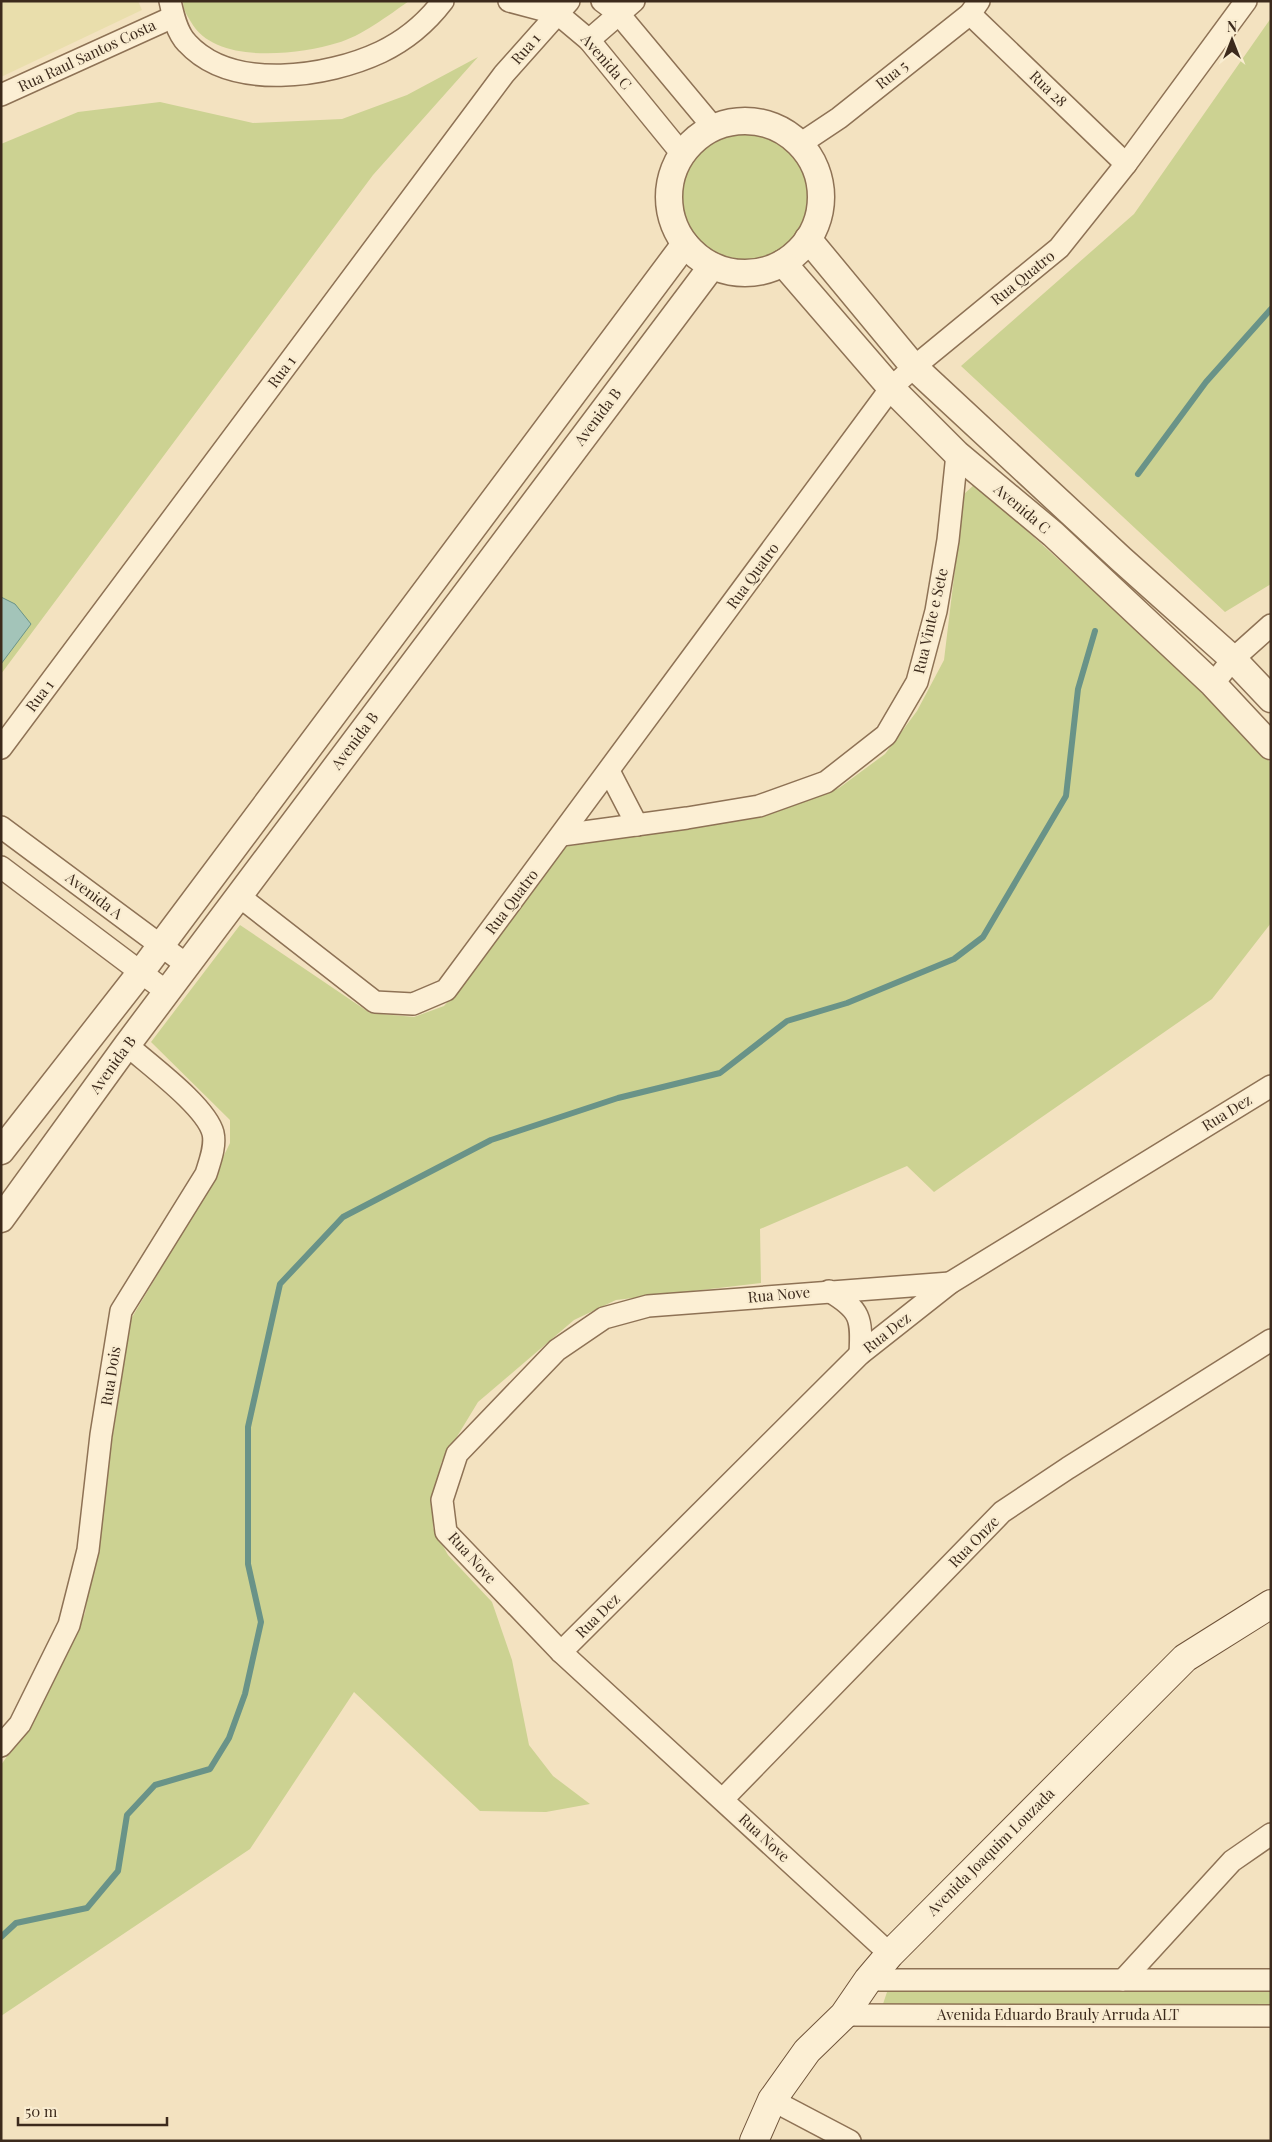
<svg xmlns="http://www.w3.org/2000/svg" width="1272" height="2142" font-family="'Playfair Display',serif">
  <rect width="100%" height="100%" fill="#f3e2c0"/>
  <!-- farmland -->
  <polygon fill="#e9deac" points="1,1 138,1 142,10 1,77"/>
  <!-- green -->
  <g fill="#ccd292">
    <path d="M 183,1 L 409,1 C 389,15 360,37 337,43 C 297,55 215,65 191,22 C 187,15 183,10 183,1 Z"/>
    <polygon points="1271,18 1271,584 1225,612 961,366 1134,214"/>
    <polygon points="478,57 373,175 1,674 1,144 78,112 160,102 253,123 342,119 407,95"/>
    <circle cx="744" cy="198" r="66"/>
    <polygon points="975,484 1204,691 1271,763 1271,923 1212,999 934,1192 907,1166 760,1229 761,1283 616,1300 574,1320 478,1402 441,1463 433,1528 448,1555 492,1602 512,1660 529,1745 553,1776 590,1804 546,1812 480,1811 354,1692 250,1849 1,2016 1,1765 41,1707 85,1613 131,1319 203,1198 230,1143 230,1120 151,1042 240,925 370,1013 414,1017 444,1006 468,979 565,847 788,807 839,788 885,754 917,711 944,660 964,494"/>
    <polygon points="1271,1983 1271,2009 883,2004 889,1986"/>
  </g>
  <!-- water -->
  <polygon fill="#a3c4b9" stroke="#699388" points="1,597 15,604 31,624 1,664"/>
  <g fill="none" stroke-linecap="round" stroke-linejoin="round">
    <!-- stream -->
    <g stroke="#699388" stroke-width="6">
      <polyline points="1138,474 1206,382 1271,309"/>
      <polyline points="1,1937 16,1923 87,1908 118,1871 127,1815 155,1785 210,1769 229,1738 245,1694 261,1622 248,1564 248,1427 280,1284 343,1217 491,1140 618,1098 720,1073 787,1021 847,1003 954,959 983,937 1066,796 1078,689 1095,631"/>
    </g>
    <!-- minor casing -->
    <g stroke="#8e7255" stroke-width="24">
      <g id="minor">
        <path d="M 170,1 C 173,15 177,33 187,43 C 232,92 328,77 381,52 C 406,40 427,22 443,1"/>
        <polyline points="509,1 558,14 589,40 682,154"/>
        <polyline points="602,1 618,13 713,127"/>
        <polyline points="970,14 1126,164"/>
        <polyline points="589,40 634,1"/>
        <polyline points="1,95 173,17"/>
        <polyline points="800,144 839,118 970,14 979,1"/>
        <polyline points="1213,684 1233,659 1271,625"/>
        <polyline points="1,748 504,74 569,1"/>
        <polyline points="609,771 637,825"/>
        <polyline points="1,827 187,965"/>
        <polyline points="562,835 687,818 759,806 826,782 886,735 917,682 936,611 948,540 957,454"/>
        <polyline points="1,867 167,992"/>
        <polyline points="239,896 375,1002 413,1004 446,990 891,388 914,367 1059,248 1126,164 1246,1"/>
        <path d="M 829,1291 C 861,1310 862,1318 860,1354"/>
        <polyline points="561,1652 860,1354 950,1283 1271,1086"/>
        <path d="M 1,1746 L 20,1724 L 69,1625 L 88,1550 L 101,1435 L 121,1311 L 206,1174 C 210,1161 216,1146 213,1133 C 206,1106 148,1064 127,1045"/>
        <polyline points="723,1799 1002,1512 1068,1468 1271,1340"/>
        <polyline points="890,1954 561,1652 446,1532 442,1500 457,1454 557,1350 604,1318 648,1306 950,1283"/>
        <polyline points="868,1980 1271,1980"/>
        <polyline points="1123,1980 1232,1861 1271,1834"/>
        <polyline points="844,2015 1271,2016"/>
        <polyline points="772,2100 850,2141"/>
      </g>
    </g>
    <!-- tertiary casing -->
    <g stroke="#8e7255" stroke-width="29">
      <g id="tertiary">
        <circle cx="745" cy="197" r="76"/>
        <polyline points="808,239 914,367 1121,559 1233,659 1271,699"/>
        <polyline points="783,263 891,388 957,454 1053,534 1213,684 1271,746"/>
        <polyline points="1,1151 141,972 685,244"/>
        <polyline points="1,1219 127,1045 712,266"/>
      </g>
    </g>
    <!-- secondary casing -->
    <g stroke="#6f5339" stroke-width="30">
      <polyline id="secondary" points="754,2141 772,2100 807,2051 844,2015 868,1980 890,1954 1185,1658 1271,1604"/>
    </g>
    <!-- minor -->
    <use href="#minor" stroke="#fcefd4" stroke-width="21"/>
    <!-- tertiary -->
    <use href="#tertiary" stroke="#fcefd4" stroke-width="26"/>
    <!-- secondary -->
    <use href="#secondary" stroke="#fcefd4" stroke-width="28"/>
  </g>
  <g text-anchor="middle" stroke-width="4.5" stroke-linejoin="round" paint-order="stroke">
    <!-- street labels -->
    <g font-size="15" fill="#3c2a1c" stroke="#f9ecd0">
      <text transform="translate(526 49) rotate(-49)" y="5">Rua 1</text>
      <text transform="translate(87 56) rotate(-25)" y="5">Rua Raul Santos Costa</text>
      <text transform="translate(606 62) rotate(49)" y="5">Avenida C</text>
      <text transform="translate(892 75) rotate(-38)" y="5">Rua 5</text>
      <text transform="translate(1048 89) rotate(44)" y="5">Rua 28</text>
      <text transform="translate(1023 278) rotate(-39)" y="5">Rua Quatro</text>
      <text transform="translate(282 372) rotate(-53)" y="5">Rua 1</text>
      <text transform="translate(598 417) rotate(-53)" y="5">Avenida B</text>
      <text transform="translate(1022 509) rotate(40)" y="5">Avenida C</text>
      <text transform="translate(753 576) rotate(-54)" y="5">Rua Quatro</text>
      <text transform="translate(931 621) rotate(-77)" y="5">Rua Vinte e Sete</text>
      <text transform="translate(40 696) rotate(-53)" y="5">Rua 1</text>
      <text transform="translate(355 741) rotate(-53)" y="5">Avenida B</text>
      <text transform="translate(94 896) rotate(37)" y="5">Avenida A</text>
      <text transform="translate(512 902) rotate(-53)" y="5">Rua Quatro</text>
      <text transform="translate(113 1065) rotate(-54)" y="5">Avenida B</text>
      <text transform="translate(1227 1113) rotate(-32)" y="5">Rua Dez</text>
      <text transform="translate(779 1295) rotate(-5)" y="5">Rua Nove</text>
      <text transform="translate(887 1333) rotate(-38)" y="5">Rua Dez</text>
      <text transform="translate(111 1376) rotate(-81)" y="5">Rua Dois</text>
      <text transform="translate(974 1542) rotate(-46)" y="5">Rua Onze</text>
      <text transform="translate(472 1558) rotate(48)" y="5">Rua Nove</text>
      <text transform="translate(598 1616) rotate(-45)" y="5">Rua Dez</text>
      <text transform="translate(764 1838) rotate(43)" y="5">Rua Nove</text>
      <text transform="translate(991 1852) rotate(-45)" y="5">Avenida Joaquim Louzada</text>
      <text x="1058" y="2020">Avenida Eduardo Brauly Arruda ALT</text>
    </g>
  </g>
  <!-- border -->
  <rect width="1272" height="2142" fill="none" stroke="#3c2a1c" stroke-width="5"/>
  <!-- north arrow -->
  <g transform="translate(1232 40)" stroke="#f9ecd0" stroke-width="4" paint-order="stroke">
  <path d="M0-4L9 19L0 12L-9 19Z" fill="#3c2a1c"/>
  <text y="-8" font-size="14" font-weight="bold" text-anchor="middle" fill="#3c2a1c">N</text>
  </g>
  <!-- scale -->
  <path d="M18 2117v8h149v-8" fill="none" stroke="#3c2a1c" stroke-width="2.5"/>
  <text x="25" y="2117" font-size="15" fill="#3c2a1c" stroke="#f9ecd0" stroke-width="4" paint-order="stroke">50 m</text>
</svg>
